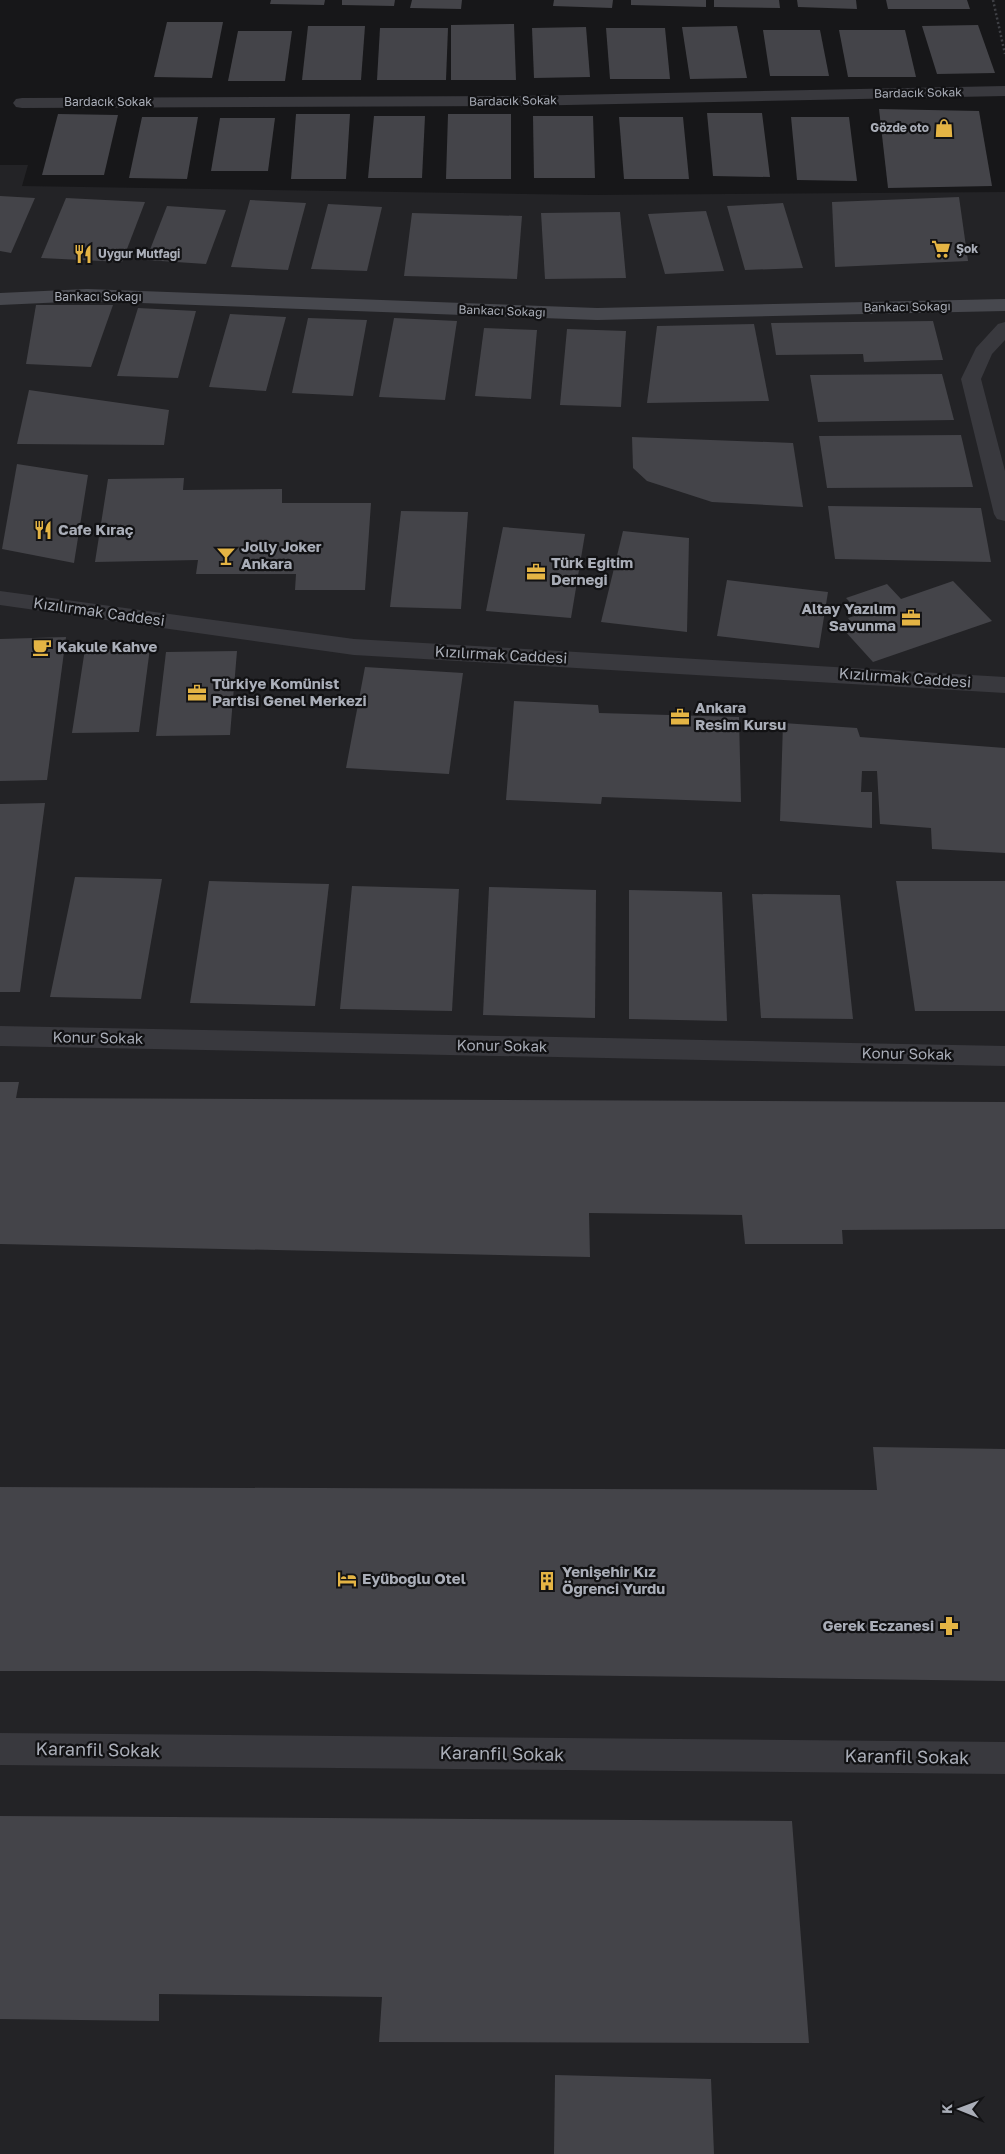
<svg xmlns="http://www.w3.org/2000/svg" width="1005" height="2154" font-family="'Golos Text',sans-serif">
  <rect width="100%" height="100%" fill="#171719"/>
  <!-- built -->
  <polygon fill="#232326" points="0,165 28,165 22,186 592,195 1005,192 1005,2154 0,2154"/>
  <!-- building -->
  <g fill="#444449">
    <polygon points="271,0 325,0 324,5 270,4"/>
    <polygon points="342,0 395,0 394,6 342,5"/>
    <polygon points="412,0 462,0 461,9 410,8"/>
    <polygon points="554,0 613,0 612,8 553,6"/>
    <polygon points="631,0 706,0 706,7 631,5"/>
    <polygon points="714,0 779,0 780,8 714,7"/>
    <polygon points="797,0 856,0 857,9 798,7"/>
    <polygon points="886,0 967,0 970,9 888,9"/>
    <polygon points="167,22 223,22 212,78 154,77"/>
    <polygon points="514,24 516,80 451,80 451,25"/>
    <polygon points="978,25 995,73 937,74 922,26"/>
    <polygon points="308,26 365,26 361,80 302,80"/>
    <polygon points="737,26 747,78 690,79 682,27"/>
    <polygon points="586,27 590,77 534,78 532,28"/>
    <polygon points="380,28 448,28 446,80 377,80"/>
    <polygon points="606,28 665,28 670,79 610,79"/>
    <polygon points="763,30 820,30 829,76 770,76"/>
    <polygon points="839,30 905,30 916,77 848,77"/>
    <polygon points="238,31 292,31 285,81 228,81"/>
    <polygon points="879,109 979,111 992,186 888,188"/>
    <polygon points="707,113 762,113 770,177 713,176"/>
    <polygon points="58,114 118,115 104,175 42,175"/>
    <polygon points="296,114 350,114 346,179 291,179"/>
    <polygon points="448,114 511,114 511,179 446,179"/>
    <polygon points="374,116 425,116 422,178 368,178"/>
    <polygon points="533,116 593,116 595,178 534,178"/>
    <polygon points="142,117 198,117 187,179 129,178"/>
    <polygon points="619,117 683,117 689,179 624,179"/>
    <polygon points="791,117 849,117 857,181 797,180"/>
    <polygon points="220,118 275,118 268,171 211,171"/>
    <polygon points="0,196 35,198 11,253 0,251"/>
    <polygon points="959,197 968,261 835,267 832,202"/>
    <polygon points="66,198 145,202 122,262 41,258"/>
    <polygon points="250,200 306,203 288,270 231,267"/>
    <polygon points="783,203 803,268 745,270 727,206"/>
    <polygon points="328,204 382,207 367,271 311,269"/>
    <polygon points="167,206 226,210 206,264 146,260"/>
    <polygon points="706,211 724,271 665,274 648,214"/>
    <polygon points="620,212 626,278 545,279 541,213"/>
    <polygon points="412,213 522,216 517,279 404,276"/>
    <polygon points="36,305 113,305 91,367 26,364"/>
    <polygon points="138,308 196,311 178,378 117,376"/>
    <polygon points="230,314 286,317 266,391 209,387"/>
    <polygon points="308,318 367,320 353,396 292,393"/>
    <polygon points="394,318 457,321 445,400 379,397"/>
    <polygon points="933,321 943,360 864,362 863,354 776,355 771,323"/>
    <polygon points="754,324 769,401 647,403 657,326"/>
    <polygon points="484,328 537,330 531,399 475,396"/>
    <polygon points="567,329 626,331 621,407 560,405"/>
    <polygon points="942,374 954,420 818,422 810,375"/>
    <polygon points="29,390 169,410 164,445 17,444"/>
    <polygon points="961,435 973,487 827,488 819,436"/>
    <polygon points="632,437 793,443 803,507 712,502 647,481 633,468"/>
    <polygon points="17,464 88,475 74,563 2,549"/>
    <polygon points="184,478 183,490 282,489 282,503 371,503 365,590 295,590 296,574 196,574 198,560 95,562 108,479"/>
    <polygon points="828,506 981,508 991,562 835,559"/>
    <polygon points="401,511 468,512 461,609 390,607"/>
    <polygon points="503,527 585,534 571,618 486,611"/>
    <polygon points="623,531 689,538 687,632 601,622"/>
    <polygon points="727,580 828,592 819,648 717,636"/>
    <polygon points="953,581 992,621 873,662 844,630 855,627 848,618 861,614 846,598 887,584 901,599"/>
    <polygon points="66,637 47,780 0,781 0,639"/>
    <polygon points="150,648 139,732 72,733 85,649"/>
    <polygon points="237,651 230,735 156,736 166,652"/>
    <polygon points="365,667 463,673 449,774 346,768"/>
    <polygon points="514,701 598,705 599,713 739,717 741,802 602,797 601,804 506,800"/>
    <polygon points="783,723 857,728 860,737 1005,748 1005,853 932,849 931,828 880,824 877,771 862,771 861,792 872,792 872,828 780,821"/>
    <polygon points="45,803 20,992 0,992 0,804"/>
    <polygon points="75,877 162,879 141,999 50,997"/>
    <polygon points="209,881 329,884 315,1006 190,1003"/>
    <polygon points="896,881 1005,881 1005,1011 915,1011"/>
    <polygon points="352,886 459,889 452,1011 340,1009"/>
    <polygon points="489,887 596,890 595,1018 483,1015"/>
    <polygon points="629,890 722,892 727,1021 629,1019"/>
    <polygon points="752,894 840,895 853,1019 761,1018"/>
    <polygon points="0,1082 19,1082 16,1098 1005,1102 1005,1229 842,1230 843,1244 745,1244 742,1215 589,1213 590,1257 0,1244"/>
    <polygon points="873,1447 1005,1449 1005,1681 249,1671 0,1671 0,1487 877,1490"/>
    <polygon points="0,1816 792,1821 809,2043 379,2042 382,1997 159,1994 159,2021 0,2019"/>
    <polygon points="555,2075 711,2079 714,2154 554,2154"/>
  </g>
  <g fill="none" stroke-linecap="round" stroke-linejoin="round">
    <!-- path -->
    <polyline stroke="#3f4045" stroke-width="2.5" stroke-dasharray="2 2.5" stroke-linecap="butt" points="993,0 1005,54"/>
    <!-- minor -->
    <g fill="#39393e" fill-rule="evenodd">
      <polygon points="1005,86 1005,96 518,106 22,108 16,107 13,103 16,99 22,98 518,96"/>
      <polygon points="0,591 354,639 1005,677 1005,693 354,655 0,605"/>
      <polygon points="0,1026 1005,1046 1005,1066 0,1046"/>
      <polygon points="0,1733 1005,1742 1005,1774 0,1765"/>
    </g>
    <!-- tertiary -->
    <polygon fill="#39393e" fill-rule="evenodd" points="1005,322 1005,340 992,354 981,379 1005,471 1005,521 997,519 994,514 961,379 976,348 998,324"/>
    <!-- secondary -->
    <polygon fill="#47484e" fill-rule="evenodd" points="87,289 597,308 1005,299 1005,311 597,320 87,301 0,305 0,293"/>
  </g>
  <!-- icons -->
  <defs>
    <g id="shop-bare" transform="scale(1.5)"><path d="M-5-2.5h2.3a2.7 3.5 0 0 1 5.4 0H5L5.5 6h-11ZM-1.5-2.5h3a1.5 2.3 0 0 0-3 0Z" fill="#e4b444" stroke="#121214" stroke-width="2.5" paint-order="stroke"/></g>
    <g id="supermarket-bare" transform="scale(1.5)"><path d="M-6-5.5h2.5l.6 2H6L4.5 2H-2.5L-4.4-4H-6ZM-1.5 3.2a1.3 1.3 0 1 0 .1 0ZM3 3.2a1.3 1.3 0 1 0 .1 0Z" fill="#e4b444" stroke="#121214" stroke-width="2.5" paint-order="stroke"/></g>
    <g id="restaurant-bare" transform="scale(1.5)"><path d="M-5-6h1v4h1v-4h1v4h1v-4h1v5L-1.5 .5V6h-2V.5L-5-1ZM5-6V6H3V1.5H1.5Q1.5-4 5-6Z" fill="#e4b444" stroke="#121214" stroke-width="2.5" paint-order="stroke"/></g>
    <g id="bar-bare" transform="scale(1.5)"><path d="M-6-5H6L.8 .8V4.5H3.5V6h-7V4.5H-.8V.8Z" fill="#e4b444" stroke="#121214" stroke-width="2.5" paint-order="stroke"/></g>
    <g id="office-bare" transform="scale(1.5)"><path d="M-6-3h4V-5.5h4V-3h4V5H-6ZM-1-4.5V-3h2v-1.5ZM-6 0V1H6V0Z" fill="#e4b444" stroke="#121214" stroke-width="2.5" paint-order="stroke"/></g>
    <g id="cafe-bare" transform="scale(1.5)"><path d="M-5.5-4.5H6V0H3Q3 3.5 0 3.5H-2.5Q-5.5 3.5-5.5 0ZM3-3.2v2h1.7v-2ZM-6 4.5H4V6H-6Z" fill="#e4b444" stroke="#121214" stroke-width="2.5" paint-order="stroke"/></g>
    <g id="hotel-bare" transform="scale(1.5)"><path d="M-6-4.5h1.5V1H6V5H4.5V3h-9V5H-6ZM-4 0a1.8 1.8 0 1 1 3.6 0ZM.5 0V-2.5h3Q6-2.5 6 0Z" fill="#e4b444" stroke="#121214" stroke-width="2.5" paint-order="stroke"/></g>
    <g id="building-bare" transform="scale(1.5)"><path d="M-4-6H4V6H1V3H-1V6H-4ZM-2.5-4.3h1.7v1.8h-1.7ZM.8-4.3h1.7v1.8H.8ZM-2.5-1h1.7V.8h-1.7ZM.8-1h1.7V.8H.8Z" fill="#e4b444" stroke="#121214" stroke-width="2.5" paint-order="stroke"/></g>
    <g id="pharmacy-bare" transform="scale(1.5)"><path d="M-2-6h4v4h4v4h-4v4h-4v-4h-4v-4h4Z" fill="#e4b444" stroke="#121214" stroke-width="2.5" paint-order="stroke"/></g>
  </defs>
  <g fill-rule="evenodd">
    <use href="#shop-bare" x="944" y="128"/>
    <use href="#supermarket-bare" x="941" y="249"/>
    <use href="#restaurant-bare" x="83" y="254"/>
    <use href="#restaurant-bare" x="43" y="530"/>
    <use href="#bar-bare" x="226" y="556"/>
    <use href="#office-bare" x="536" y="572"/>
    <use href="#office-bare" x="911" y="618"/>
    <use href="#cafe-bare" x="42" y="647"/>
    <use href="#office-bare" x="197" y="693"/>
    <use href="#office-bare" x="680" y="717"/>
    <use href="#hotel-bare" x="347" y="1579"/>
    <use href="#building-bare" x="547" y="1581"/>
    <use href="#pharmacy-bare" x="949" y="1626"/>
  </g>
  <g text-anchor="middle" stroke-width="4.5" stroke-linejoin="round" paint-order="stroke">
    <!-- far-street labels -->
    <g font-size="12" fill="#aaaeb8" stroke="#121214">
      <text transform="translate(918 93) rotate(-1)" y="4">Bardacık Sokak</text>
      <text transform="translate(513 101) rotate(-1)" y="4">Bardacık Sokak</text>
      <text x="108" y="106">Bardacık Sokak</text>
      <text x="98" y="301">Bankacı Sokağı</text>
      <text transform="translate(907 307) rotate(-1)" y="4">Bankacı Sokağı</text>
      <text transform="translate(502 311) rotate(2)" y="4">Bankacı Sokağı</text>
    </g>
    <!-- far-poi labels -->
    <g font-size="12" font-weight="bold" fill="#aaaeb8" stroke="#121214" text-anchor="start">
      <text x="929" y="132" text-anchor="end">Gözde oto</text>
      <text x="956" y="253">Şok</text>
      <text x="98" y="258">Uygur Mutfaği</text>
    </g>
    <!-- poi labels -->
    <g font-size="15" font-weight="bold" fill="#aaaeb8" stroke="#121214" text-anchor="start">
      <text x="58" y="535">Cafe Kıraç</text>
      <text x="241" y="552">Jolly Joker<tspan x="241" dy="17">Ankara</tspan></text>
      <text x="551" y="568">Türk Eğitim<tspan x="551" dy="17">Derneği</tspan></text>
      <text x="896" y="614" text-anchor="end">Altay Yazılım<tspan x="896" dy="17">Savunma</tspan></text>
      <text x="57" y="652">Kakule Kahve</text>
      <text x="212" y="689">Türkiye Komünist<tspan x="212" dy="17">Partisi Genel Merkezi</tspan></text>
      <text x="695" y="713">Ankara<tspan x="695" dy="17">Resim Kursu</tspan></text>
      <text x="562" y="1577">Yenişehir Kız<tspan x="562" dy="17">Öğrenci Yurdu</tspan></text>
      <text x="362" y="1584">Eyüboğlu Otel</text>
      <text x="934" y="1631" text-anchor="end">Gerek Eczanesi</text>
    </g>
    <!-- street labels -->
    <g font-size="15" fill="#aaaeb8" stroke="#121214">
      <text transform="translate(99 612) rotate(8)" y="5">Kızılırmak Caddesi</text>
      <text transform="translate(501 655) rotate(3)" y="5">Kızılırmak Caddesi</text>
      <text transform="translate(905 678) rotate(4)" y="5">Kızılırmak Caddesi</text>
      <text transform="translate(98 1038) rotate(1)" y="5">Konur Sokak</text>
      <text transform="translate(502 1046) rotate(1)" y="5">Konur Sokak</text>
      <text transform="translate(907 1054) rotate(1)" y="5">Konur Sokak</text>
    </g>
    <!-- near-street labels -->
    <g font-size="18" fill="#aaaeb8" stroke="#121214">
      <text transform="translate(98 1750) rotate(1)" y="6">Karanfil Sokak</text>
      <text transform="translate(502 1754) rotate(1)" y="6">Karanfil Sokak</text>
      <text transform="translate(907 1757) rotate(1)" y="6">Karanfil Sokak</text>
    </g>
  </g>
  <!-- north arrow -->
  <g transform="translate(960 2109) rotate(271)" stroke="#121214" stroke-width="4" paint-order="stroke">
  <path d="M0-4L9 19L0 12L-9 19Z" fill="#aaaeb8"/>
  <text y="-8" font-size="14" font-weight="bold" text-anchor="middle" fill="#aaaeb8">K</text>
  </g>
</svg>
